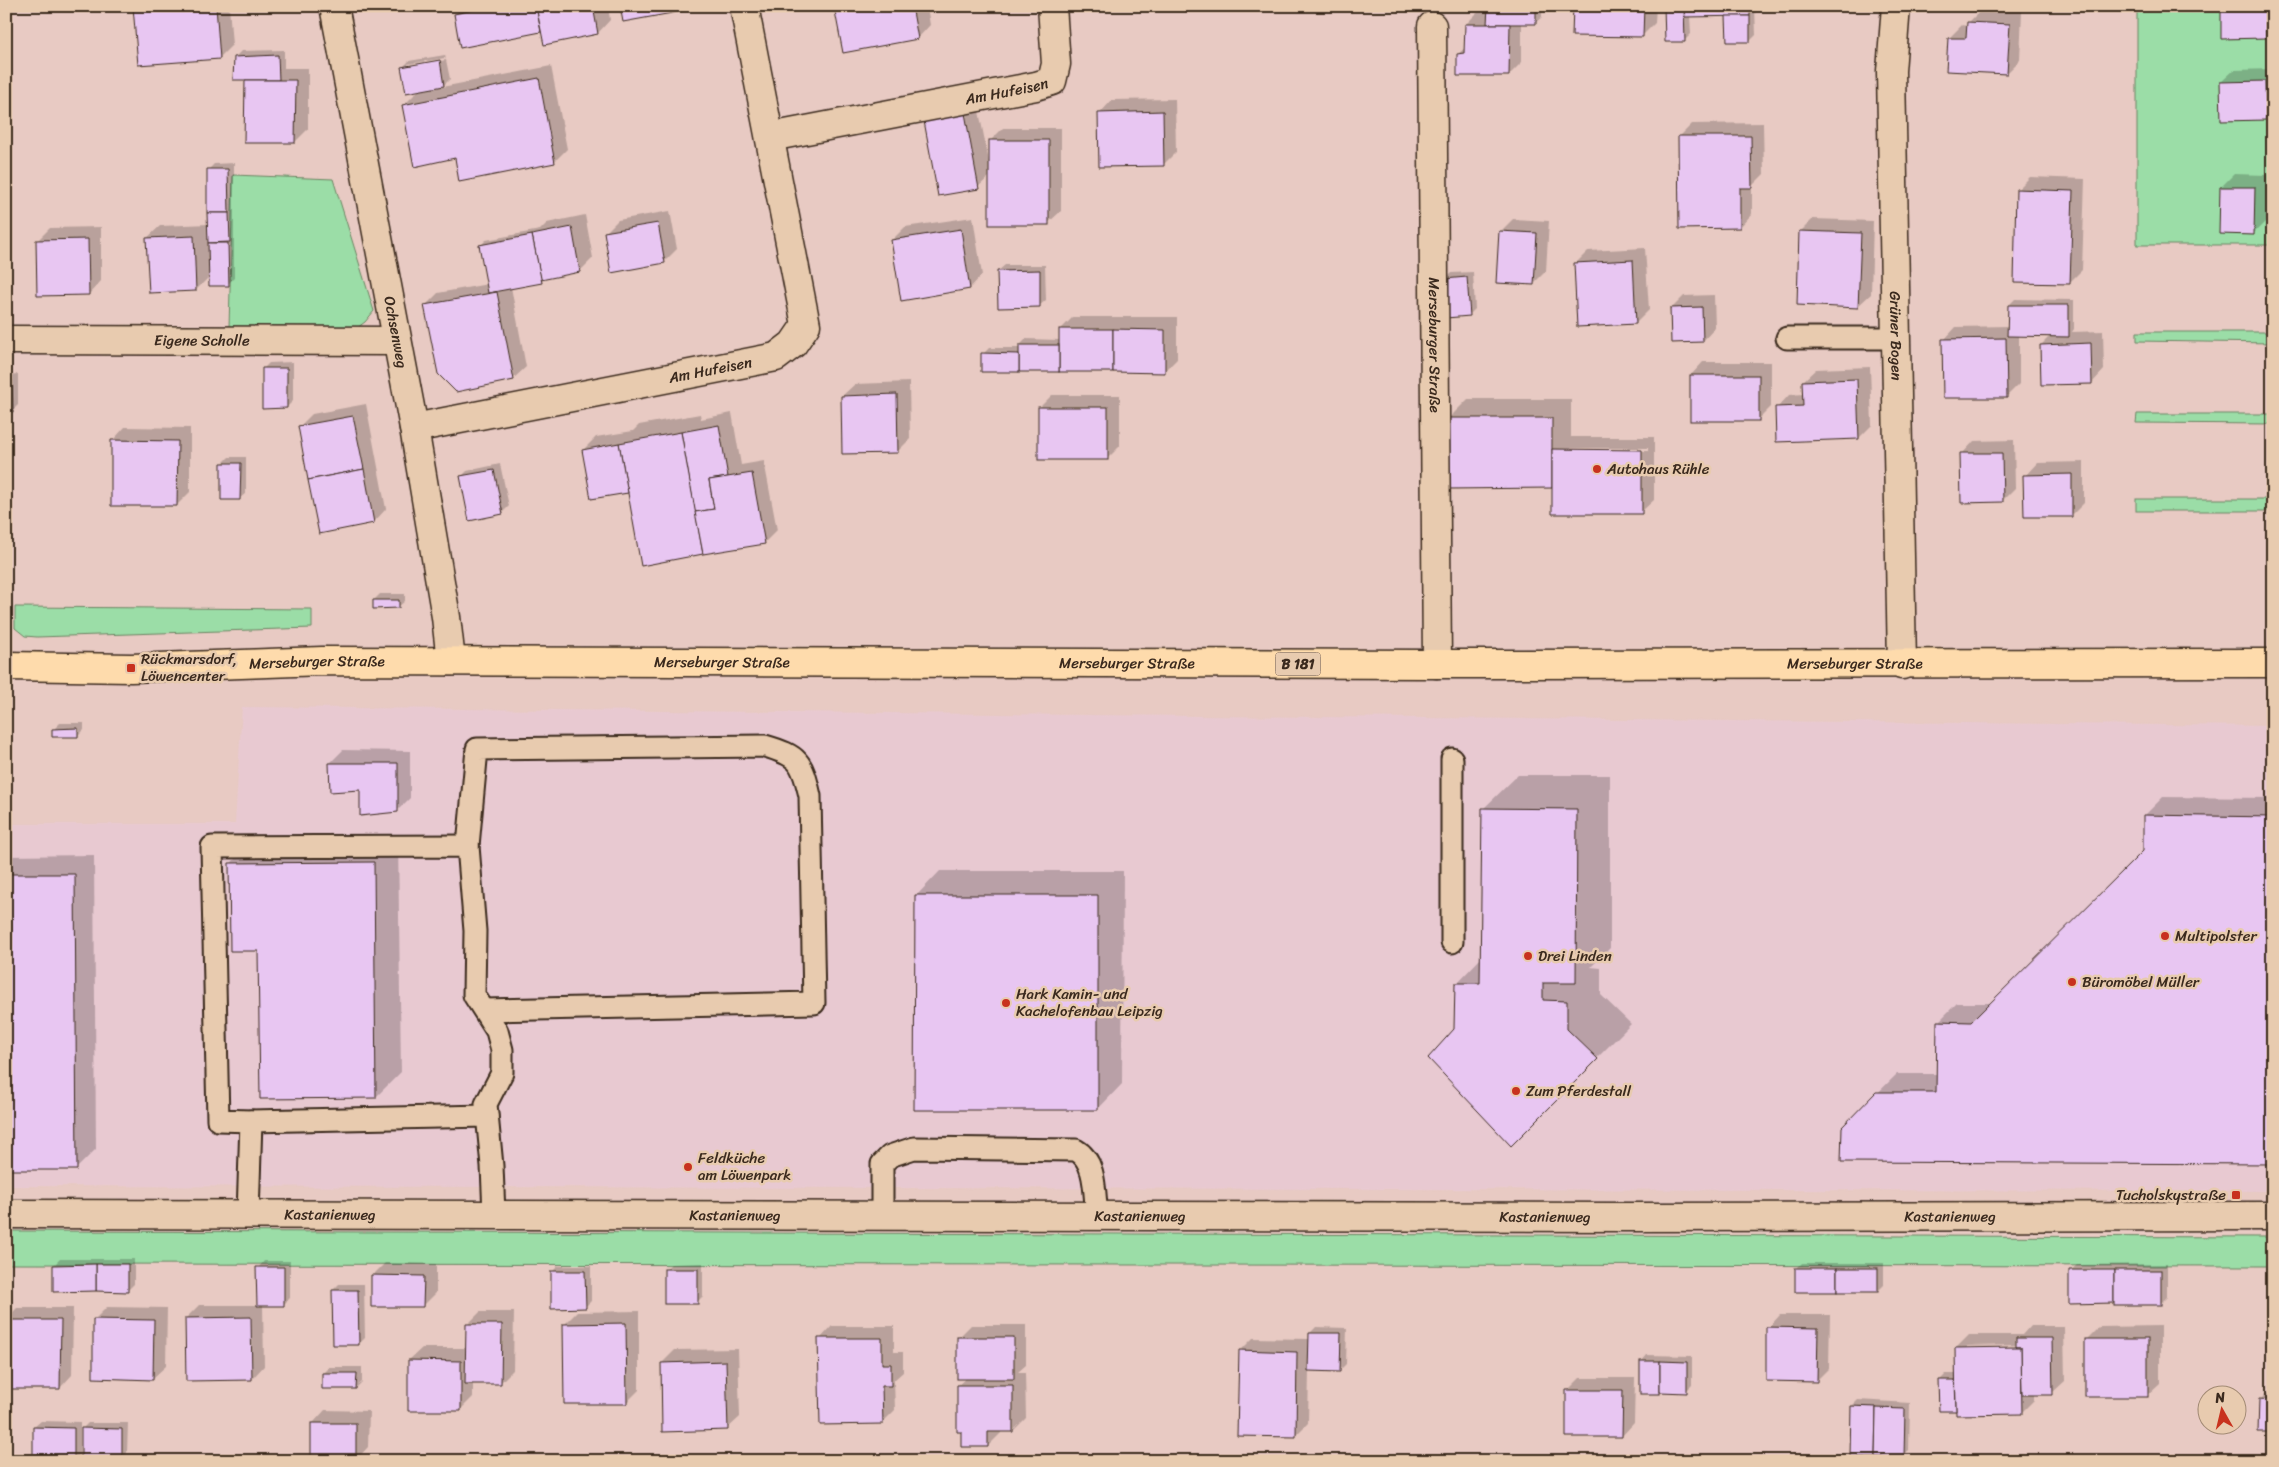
<svg xmlns="http://www.w3.org/2000/svg" width="2279" height="1467" font-family="Sriracha,sans-serif">
  <rect width="100%" height="100%" fill="#e8cac3"/>
  <filter id="ink" filterUnits="userSpaceOnUse"><feTurbulence type="fractalNoise" baseFrequency=".02" numOctaves="2"/><feDisplacementMap in="SourceGraphic" scale="10" xChannelSelector="R" yChannelSelector="G"/><feConvolveMatrix kernelMatrix="1 2 1 2 8 2 1 2 1" color-interpolation-filters="sRGB"/></filter>
  <g filter="url(#ink)">
    <!-- built -->
    <polygon fill="#e8c9d1" points="242,707 2273,726 2273,1191 6,1186 6,824 235,824"/>
    <!-- green -->
    <g fill="#9bdda7" stroke="#6b8462">
      <rect x="2137" y="6" width="136" height="239"/>
      <polygon points="233,175 333,179 374,311 365,322 354,330 229,328"/>
      <polygon points="2137,332 2273,332 2273,343 2137,341"/>
      <polygon points="2137,414 2273,414 2273,424 2136,423"/>
      <rect x="2136" y="499" width="137" height="12"/>
      <polygon points="15,607 312,609 312,628 37,637 25,636 15,628"/>
      <polygon points="6,1231 2273,1237 2273,1266 6,1264"/>
    </g>
    <!-- shadow -->
    <g fill="#0003" fill-rule="evenodd">
      <polygon points="136,6 229,6 232,45 219,58"/>
      <polygon points="463,6 608,6 610,20 598,33 542,31 461,46 455,14"/>
      <polygon points="835,6 927,6 930,25 918,38"/>
      <polygon points="1489,6 1542,6 1542,17 1535,23 1522,23 1522,62 1509,75 1458,54 1466,47 1466,24 1479,11 1489,11"/>
      <polygon points="1574,6 1656,6 1655,23 1643,35"/>
      <polygon points="1666,6 1758,6 1755,8 1756,35 1750,41 1730,15 1690,16 1691,34 1685,40"/>
      <polygon points="2222,6 2273,6 2273,30 2266,37"/>
      <polygon points="1981,10 2022,11 2020,60 2007,73 1949,38 1962,25 1968,26 1968,23"/>
      <polygon points="284,50 284,68 308,68 308,129 295,142 246,79 235,57 241,51"/>
      <path d="M 445,55 L 450,79 L 442,87 L 551,66 L 567,149 L 554,162 L 456,157 L 404,105 L 419,90 L 403,67 L 409,61 ZM 445,58 L 446,60 L 408,67 L 408,64 Z"/>
      <polygon points="2273,69 2273,111 2265,119 2221,82 2234,70"/>
      <polygon points="1175,99 1176,152 1163,165 1100,113 1112,100"/>
      <polygon points="977,101 989,162 990,141 1003,128 1061,128 1061,211 1048,223 990,176 978,187 925,121"/>
      <polygon points="1763,123 1764,174 1752,186 1752,214 1740,227 1679,137 1692,124"/>
      <polygon points="234,163 234,278 228,284 210,276 196,290 147,238 160,226 209,224 208,170 214,164"/>
      <polygon points="2234,174 2267,175 2266,221 2254,233 2221,187"/>
      <polygon points="2030,177 2085,179 2082,270 2069,283 2017,190"/>
      <polygon points="670,211 677,249 664,262 605,233 618,220"/>
      <polygon points="585,215 593,258 580,271 511,287 526,367 513,379 425,306 438,293 488,284 480,246 486,240 540,230 547,223"/>
      <polygon points="973,217 982,275 970,288 892,240 905,227"/>
      <polygon points="1513,219 1549,221 1546,271 1533,284 1500,232"/>
      <polygon points="1813,219 1873,221 1871,294 1858,306 1801,231"/>
      <polygon points="101,227 101,281 89,294 38,240 50,228"/>
      <polygon points="1645,248 1649,310 1636,323 1575,264 1588,251"/>
      <polygon points="1005,265 1045,265 1046,300 1039,306 998,271"/>
      <polygon points="1473,272 1475,309 1469,315 1445,279 1451,273"/>
      <polygon points="1714,295 1715,328 1703,341 1671,309 1684,296"/>
      <polygon points="2015,299 2074,300 2074,329 2072,332 2103,331 2104,370 2092,383 2041,345 2051,335 2019,335 2019,384 2007,396 1944,340 1956,327 2009,326 2009,305"/>
      <polygon points="1073,317 1177,317 1177,359 1164,372 983,354 989,348 1020,348 1020,345 1026,339 1060,340 1060,330"/>
      <polygon points="293,362 293,401 287,407 263,369 269,363"/>
      <polygon points="1703,362 1771,362 1771,407 1758,420 1691,375"/>
      <polygon points="1870,367 1872,425 1859,438 1777,408 1789,395 1804,394 1803,381 1816,369"/>
      <polygon points="18,374 18,405 12,411 6,411 6,375"/>
      <polygon points="909,382 910,439 897,452 842,396 855,384"/>
      <polygon points="1052,395 1120,395 1120,446 1108,458 1039,408"/>
      <path d="M 1468,399 L 1571,399 L 1571,437 L 1654,437 L 1654,500 L 1641,512 L 1553,487 L 1449,418 ZM 1571,448 L 1648,448 L 1648,451 L 1571,451 Z"/>
      <polygon points="366,404 386,509 374,522 299,427 312,414"/>
      <polygon points="732,413 741,465 764,461 777,530 764,543 629,490 583,450 596,437 633,431 639,425 700,414 701,419"/>
      <polygon points="125,427 190,428 190,492 177,505 113,440"/>
      <polygon points="2014,440 2015,488 2002,501 1962,454 1974,441"/>
      <polygon points="229,457 246,457 246,493 239,499 223,463"/>
      <polygon points="2084,462 2084,503 2071,516 2025,476 2037,463"/>
      <polygon points="500,464 509,506 503,512 461,477 467,471"/>
      <polygon points="380,594 405,594 405,601 398,607 374,600"/>
      <polygon points="60,723 84,723 84,730 78,736 54,729"/>
      <polygon points="343,750 410,751 410,798 398,810 362,788 330,763"/>
      <polygon points="1518,775 1610,775 1610,948 1591,967 1601,968 1601,995 1631,1024 1545,1110 1455,1030 1456,984 1481,958 1483,809"/>
      <polygon points="2163,797 2273,798 2273,1163 1843,1127 1897,1074 1938,1074 1938,1022 1957,1003 1991,1003 2144,851 2144,816"/>
      <polygon points="398,837 401,1072 376,1097 260,949 230,864 255,839"/>
      <polygon points="94,855 96,1149 77,1168 6,1169 6,856"/>
      <polygon points="940,871 1123,871 1122,1084 1098,1109 916,896"/>
      <polygon points="60,1259 134,1259 134,1284 128,1290 54,1265"/>
      <polygon points="264,1261 290,1261 290,1298 284,1304 263,1304 264,1366 252,1379 186,1318 199,1305 258,1305 258,1268"/>
      <polygon points="385,1263 436,1264 436,1293 423,1306 372,1276"/>
      <polygon points="703,1263 703,1296 697,1302 665,1270 671,1264"/>
      <polygon points="1802,1263 1884,1263 1884,1285 1878,1291 1796,1269"/>
      <polygon points="2167,1264 2167,1297 2161,1303 2070,1271 2077,1265"/>
      <polygon points="558,1266 591,1266 591,1301 585,1307 552,1272"/>
      <polygon points="339,1284 364,1284 365,1338 359,1344 333,1290"/>
      <polygon points="107,1307 167,1308 166,1366 153,1378 94,1320"/>
      <polygon points="17,1308 73,1308 72,1375 60,1388 6,1388 6,1319"/>
      <polygon points="639,1311 639,1390 626,1403 565,1324 577,1312"/>
      <polygon points="480,1312 514,1312 513,1370 501,1382 473,1382 473,1397 460,1410 409,1360 422,1348 467,1348 467,1325"/>
      <polygon points="1780,1315 1830,1315 1829,1368 1816,1381 1768,1328"/>
      <polygon points="971,1325 1026,1325 1026,1365 1018,1372 1025,1372 1026,1418 1013,1431 1001,1431 1001,1433 988,1446 962,1430 958,1385 966,1378 958,1338"/>
      <polygon points="832,1326 894,1326 894,1352 903,1352 903,1372 894,1380 895,1410 882,1423 820,1339"/>
      <path d="M 2030,1326 L 2064,1326 L 2065,1381 L 2052,1393 L 2034,1394 L 2034,1400 L 2021,1413 L 1957,1408 L 1955,1410 L 1940,1380 L 1946,1374 L 1957,1374 L 1956,1348 L 1969,1335 L 2022,1335 ZM 2023,1345 L 2023,1348 L 1967,1349 L 1967,1346 Z"/>
      <polygon points="2160,1326 2160,1383 2147,1395 2086,1340 2099,1327"/>
      <polygon points="1316,1327 1347,1328 1346,1364 1340,1370 1309,1370 1308,1423 1295,1436 1240,1351 1253,1338 1310,1339 1310,1333"/>
      <polygon points="738,1349 740,1417 727,1429 662,1363 675,1350"/>
      <polygon points="1647,1355 1692,1356 1692,1385 1686,1391 1641,1393 1641,1362"/>
      <polygon points="329,1367 362,1367 362,1382 356,1388 323,1373"/>
      <polygon points="1580,1378 1635,1378 1634,1423 1622,1436 1567,1391"/>
      <polygon points="2266,1394 2273,1394 2273,1431 2260,1400"/>
      <polygon points="1858,1400 1910,1403 1909,1450 1903,1456 1851,1455 1852,1406"/>
      <polygon points="325,1410 369,1411 368,1447 356,1460 313,1423"/>
      <polygon points="41,1421 80,1422 80,1454 73,1460 34,1427"/>
      <polygon points="88,1423 128,1423 127,1453 121,1460 82,1429"/>
    </g>
    <!-- building -->
    <g fill="#e8c6f2" stroke="#3b2a1e">
      <polygon points="216,6 220,59 138,65 133,7"/>
      <polygon points="493,6 536,6 541,32 460,48 454,14"/>
      <polygon points="536,6 593,6 598,34 544,45"/>
      <polygon points="620,6 693,6 694,9 623,22"/>
      <polygon points="834,6 912,6 918,39 843,53"/>
      <polygon points="1488,6 1536,6 1536,24 1487,24"/>
      <polygon points="1573,6 1644,6 1643,37 1572,36"/>
      <polygon points="1664,6 1684,6 1685,42 1665,42"/>
      <polygon points="1684,6 1750,6 1750,16 1685,17"/>
      <polygon points="2221,6 2265,6 2266,38 2221,39"/>
      <polygon points="1726,16 1750,16 1750,42 1727,42"/>
      <polygon points="1967,22 2010,24 2007,74 1946,71 1948,38 1966,38"/>
      <polygon points="1465,24 1510,24 1509,76 1457,76 1457,54 1464,53"/>
      <polygon points="278,55 279,80 233,80 234,57"/>
      <polygon points="440,60 444,86 406,93 401,67"/>
      <polygon points="539,78 555,163 459,182 455,158 414,167 402,105"/>
      <polygon points="245,80 296,80 295,143 244,143"/>
      <polygon points="2265,81 2266,120 2221,121 2220,82"/>
      <polygon points="1163,111 1164,166 1099,167 1098,113"/>
      <polygon points="965,113 979,189 938,196 924,121"/>
      <polygon points="1678,136 1751,136 1752,188 1740,188 1740,228 1679,229"/>
      <rect x="989" y="140" width="60" height="85"/>
      <polygon points="207,169 228,169 229,213 207,213"/>
      <polygon points="2220,187 2255,187 2254,235 2219,234"/>
      <polygon points="2016,189 2073,191 2070,284 2014,283"/>
      <polygon points="207,213 229,213 230,242 208,243"/>
      <polygon points="658,223 665,263 611,273 604,232"/>
      <polygon points="572,227 580,272 541,280 532,235"/>
      <polygon points="961,229 970,289 901,301 891,240"/>
      <polygon points="1499,231 1537,233 1534,285 1496,283"/>
      <polygon points="1799,231 1861,233 1858,308 1797,305"/>
      <polygon points="532,235 542,283 488,293 479,245"/>
      <polygon points="194,236 196,291 149,293 146,238"/>
      <polygon points="88,239 89,295 37,296 36,240"/>
      <polygon points="208,243 228,243 229,286 209,286"/>
      <polygon points="1633,260 1636,324 1577,327 1574,263"/>
      <polygon points="1040,270 1040,307 998,308 997,271"/>
      <polygon points="1467,277 1470,316 1446,318 1444,279"/>
      <polygon points="497,292 514,380 456,392 438,374 424,305"/>
      <polygon points="2008,305 2069,305 2069,337 2007,336"/>
      <polygon points="1702,307 1703,342 1671,343 1670,308"/>
      <rect x="1059" y="329" width="54" height="43"/>
      <polygon points="1113,329 1165,330 1165,373 1113,372"/>
      <polygon points="2006,338 2007,398 1943,398 1942,339"/>
      <polygon points="2091,343 2092,384 2041,385 2040,345"/>
      <rect x="1019" y="345" width="40" height="27"/>
      <polygon points="981,353 1019,354 1019,372 981,372"/>
      <polygon points="262,368 287,368 287,408 262,409"/>
      <rect x="1690" y="375" width="69" height="46"/>
      <polygon points="1857,379 1859,439 1776,442 1775,407 1803,406 1802,381"/>
      <polygon points="6,380 12,380 13,412 6,412"/>
      <polygon points="897,394 898,453 842,454 841,396"/>
      <rect x="1038" y="407" width="70" height="53"/>
      <polygon points="353,416 364,469 308,480 298,426"/>
      <polygon points="1448,418 1552,418 1552,488 1448,489"/>
      <polygon points="719,425 728,477 709,480 714,509 695,512 681,432"/>
      <polygon points="681,432 703,554 641,566 619,443"/>
      <polygon points="111,440 178,441 177,506 111,506"/>
      <polygon points="619,443 628,493 591,499 582,450"/>
      <polygon points="1552,449 1642,450 1642,514 1552,514"/>
      <polygon points="1960,453 2002,453 2003,502 1961,503"/>
      <polygon points="221,463 241,463 240,500 221,500"/>
      <polygon points="364,469 374,523 319,534 308,480"/>
      <polygon points="494,470 503,514 469,521 460,476"/>
      <polygon points="752,473 765,544 703,554 695,512 714,509 709,480"/>
      <polygon points="2072,474 2072,517 2024,517 2023,475"/>
      <polygon points="373,600 399,600 399,608 373,609"/>
      <polygon points="78,728 78,737 52,737 52,729"/>
      <polygon points="329,763 398,763 398,812 360,816 360,790 330,792"/>
      <polygon points="1482,808 1577,809 1576,983 1543,983 1543,1000 1567,1001 1567,1029 1598,1059 1511,1146 1428,1058 1454,1029 1455,983 1480,983"/>
      <polygon points="2143,815 2273,817 2273,1164 1841,1162 1842,1127 1876,1092 1936,1092 1937,1021 1971,1022 2143,851"/>
      <polygon points="374,862 376,1098 260,1099 258,951 230,951 229,863"/>
      <polygon points="6,874 75,874 77,1170 6,1170"/>
      <polygon points="915,895 1098,895 1098,1110 914,1110"/>
      <polygon points="96,1264 128,1264 128,1292 96,1291"/>
      <polygon points="96,1264 96,1291 53,1292 53,1265"/>
      <polygon points="256,1267 284,1267 284,1306 257,1306"/>
      <rect x="1795" y="1268" width="42" height="24"/>
      <rect x="1837" y="1268" width="41" height="24"/>
      <rect x="664" y="1269" width="34" height="35"/>
      <polygon points="2069,1270 2114,1270 2114,1303 2069,1304"/>
      <rect x="2114" y="1270" width="47" height="35"/>
      <polygon points="551,1271 585,1271 586,1308 551,1309"/>
      <polygon points="371,1275 424,1276 423,1307 371,1307"/>
      <polygon points="332,1290 358,1290 359,1345 333,1345"/>
      <polygon points="251,1317 252,1380 186,1381 185,1318"/>
      <polygon points="93,1319 154,1320 153,1380 93,1378"/>
      <polygon points="6,1320 61,1320 60,1389 6,1389"/>
      <polygon points="626,1323 627,1404 564,1404 563,1324"/>
      <polygon points="466,1324 502,1324 501,1384 465,1384"/>
      <polygon points="1766,1327 1818,1328 1817,1382 1766,1381"/>
      <polygon points="1309,1333 1341,1333 1340,1372 1308,1371"/>
      <rect x="957" y="1337" width="57" height="42"/>
      <polygon points="818,1338 882,1338 882,1364 891,1364 891,1386 882,1386 883,1424 820,1425"/>
      <polygon points="2016,1338 2052,1338 2053,1395 2022,1395 2021,1347 2016,1347"/>
      <rect x="2085" y="1339" width="63" height="58"/>
      <polygon points="2016,1347 2021,1347 2022,1414 1956,1415 1955,1348"/>
      <polygon points="1239,1350 1297,1352 1296,1437 1237,1436"/>
      <polygon points="408,1360 461,1361 461,1411 408,1411"/>
      <polygon points="726,1361 728,1430 662,1432 661,1363"/>
      <rect x="1640" y="1361" width="20" height="33"/>
      <polygon points="1660,1361 1687,1362 1687,1393 1660,1392"/>
      <polygon points="322,1373 357,1373 356,1389 322,1389"/>
      <polygon points="1938,1380 1955,1380 1956,1411 1939,1411"/>
      <polygon points="957,1385 1013,1385 1013,1432 988,1432 988,1447 961,1447 961,1432 957,1432"/>
      <polygon points="1566,1390 1623,1390 1622,1437 1566,1437"/>
      <polygon points="2259,1399 2273,1400 2273,1432 2258,1432"/>
      <polygon points="1851,1406 1876,1407 1875,1457 1850,1457"/>
      <polygon points="1876,1408 1905,1409 1904,1458 1875,1457"/>
      <rect x="311" y="1423" width="45" height="38"/>
      <polygon points="33,1427 74,1428 74,1461 33,1461"/>
      <polygon points="81,1428 122,1429 122,1461 81,1461"/>
    </g>
    <g fill="none" stroke-linecap="round" stroke-linejoin="round">
      <!-- lane casing -->
      <g stroke="#3b2a1e" stroke-width="25">
        <g id="lane">
          <polyline points="1787,338 1896,338"/>
          <polyline points="1452,759 1452,942"/>
          <path d="M 468,846 L 477,749 L 765,746 C 799,756 802,761 810,796 L 814,1003 L 485,1010"/>
          <polyline points="251,1121 487,1116"/>
          <polyline points="248,1215 251,1121 218,1120 212,847 468,846 475,931 474,995 497,1031 502,1050 502,1073 486,1104 492,1166 494,1214"/>
          <path d="M 882,1215 L 882,1164 L 890,1156 L 914,1148 L 1076,1150 C 1097,1162 1094,1194 1097,1216"/>
        </g>
      </g>
      <!-- street casing -->
      <g stroke="#3b2a1e" stroke-width="31">
        <g id="street">
          <path id="s1" d="M 334,6 L 414,428 L 446,617 L 451,661"/>
          <path id="s2" d="M 1896,6 L 1891,71 L 1902,665"/>
          <path id="s3" d="M 1432,26 L 1437,664"/>
          <path id="s4" d="M 770,137 L 1036,86 L 1052,81 L 1056,64 L 1052,6"/>
          <path id="s5" d="M 6,340 L 397,341"/>
          <path id="s6" d="M 414,428 L 776,357 L 793,344 L 806,325 L 744,6"/>
          <path id="s7" d="M 6,1214 L 1630,1217 L 2273,1216"/>
        </g>
      </g>
      <!-- primary casing -->
      <g stroke="#3b2a1e" stroke-width="31">
        <g id="primary">
          <path id="s8" d="M 6,666 L 131,668 L 322,661 L 1437,664 L 2273,663"/>
        </g>
      </g>
      <!-- lane -->
      <use href="#lane" stroke="#e8cbaf" stroke-width="21"/>
      <!-- street -->
      <use href="#street" stroke="#e8cbaf" stroke-width="28"/>
      <!-- primary -->
      <use href="#primary" stroke="#fedbac" stroke-width="28"/>
    </g>
  </g>
  <!-- markers -->
  <g fill="#c8321e" stroke="#e8cbaf" stroke-width="2">
    <circle cx="1597" cy="469" r="5"/>
    <rect x="126" y="663" width="10" height="10" rx="2.5"/>
    <circle cx="2165" cy="936" r="5"/>
    <circle cx="1528" cy="956" r="5"/>
    <circle cx="2072" cy="982" r="5"/>
    <circle cx="1006" cy="1003" r="5"/>
    <circle cx="1516" cy="1091" r="5"/>
    <circle cx="688" cy="1167" r="5"/>
    <rect x="2231" y="1190" width="10" height="10" rx="2.5"/>
  </g>
  <g text-anchor="middle" stroke-width="5" stroke-linejoin="round" paint-order="stroke">
    <!-- shield labels -->
    <rect fill="#e8cbaf" stroke="#6f5a4a" stroke-width="1" x="1275.5" y="652.5" width="45" height="23" rx="4"/>
    <g font-size="14" font-weight="bold" fill="#3b2a1e">
      <text x="1298" y="669">B 181</text>
    </g>
    <!-- street labels -->
    <g font-size="15" fill="#3b2a1e" stroke="#e8cbaf">
      <text dy="5" stroke="none"><textPath href="#s4" startOffset="241">Am Hufeisen</textPath></text>
      <text dy="5" stroke="none"><textPath href="#s1" startOffset="332">Ochsenweg</textPath></text>
      <text dy="5" stroke="none"><textPath href="#s2" startOffset="330">Grüner Bogen</textPath></text>
      <text dy="5" stroke="none"><textPath href="#s5" startOffset="196">Eigene Scholle</textPath></text>
      <text dy="5" stroke="none"><textPath href="#s3" startOffset="319">Merseburger Straße</textPath></text>
      <text dy="5" stroke="none"><textPath href="#s6" startOffset="302">Am Hufeisen</textPath></text>
      <text dy="5" stroke="none"><textPath href="#s8" startOffset="311">Merseburger Straße</textPath></text>
      <text dy="5" stroke="none"><textPath href="#s8" startOffset="716">Merseburger Straße</textPath></text>
      <text dy="5" stroke="none"><textPath href="#s8" startOffset="1121">Merseburger Straße</textPath></text>
      <text dy="5" stroke="none"><textPath href="#s8" startOffset="1849">Merseburger Straße</textPath></text>
      <text dy="5" stroke="none"><textPath href="#s7" startOffset="324">Kastanienweg</textPath></text>
      <text dy="5" stroke="none"><textPath href="#s7" startOffset="729">Kastanienweg</textPath></text>
      <text dy="5" stroke="none"><textPath href="#s7" startOffset="1134">Kastanienweg</textPath></text>
      <text dy="5" stroke="none"><textPath href="#s7" startOffset="1539">Kastanienweg</textPath></text>
      <text dy="5" stroke="none"><textPath href="#s7" startOffset="1944">Kastanienweg</textPath></text>
    </g>
    <!-- poi labels -->
    <g font-size="15" fill="#3b2a1e" stroke="#e8cbaf" text-anchor="start">
      <text x="1607" y="474">Autohaus Rühle</text>
      <text x="141" y="664">Rückmarsdorf,<tspan x="141" dy="17">Löwencenter</tspan></text>
      <text x="2175" y="941">Multipolster</text>
      <text x="1538" y="961">Drei Linden</text>
      <text x="2082" y="987">Büromöbel Müller</text>
      <text x="1016" y="999">Hark Kamin- und<tspan x="1016" dy="17">Kachelofenbau Leipzig</tspan></text>
      <text x="1526" y="1096">Zum Pferdestall</text>
      <text x="698" y="1163">Feldküche<tspan x="698" dy="17">am Löwenpark</tspan></text>
      <text x="2226" y="1200" text-anchor="end">Tucholskystraße</text>
    </g>
  </g>
  <!-- margin -->
  <rect width="2279" height="1467" fill="none" stroke="#e8cbaf" stroke-width="25"/>
  <rect x="12" y="12" width="2254" height="1442" fill="none" stroke="#3b2a1e" stroke-width="2" filter="url(#ink)"/>
  <!-- north arrow -->
  <g transform="translate(2222 1410) rotate(352)"><circle r="24" fill="#e8cbaf" stroke="#a38b75"/>
  <path d="M0-4L9 19L0 12L-9 19Z" fill="#c8321e"/>
  <text y="-8" font-size="14" font-weight="bold" text-anchor="middle" fill="#3b2a1e">N</text>
  </g>
</svg>
